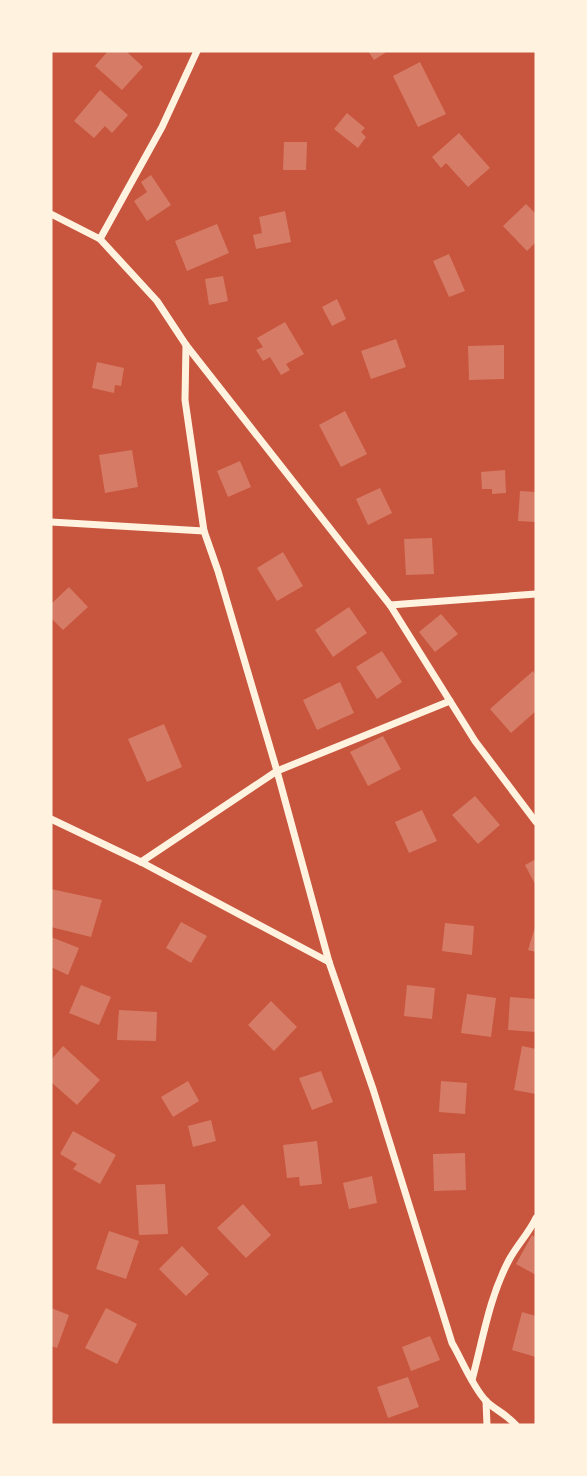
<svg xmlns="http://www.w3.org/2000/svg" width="587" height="1476" font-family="Commissioner,sans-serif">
  <rect width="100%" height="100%" fill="#c8553d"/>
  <!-- building -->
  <g fill="#d67c66">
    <polygon points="108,51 126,51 143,67 122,90 95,66"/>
    <polygon points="368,51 388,51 374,60"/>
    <polygon points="420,62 446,114 418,127 393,76"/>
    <polygon points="100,90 128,115 112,133 105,126 94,138 74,121"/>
    <polygon points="347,113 365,128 361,132 366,137 358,148 334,129"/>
    <polygon points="459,133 490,168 468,187 446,163 441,168 432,157"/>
    <polygon points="284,142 307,142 306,170 283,170"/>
    <polygon points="151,175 171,205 147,221 134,201 147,192 141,182"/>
    <polygon points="526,204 536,214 536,242 527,251 503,226"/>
    <polygon points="285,211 291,242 256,249 253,235 262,233 259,217"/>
    <polygon points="217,224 229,253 187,271 175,241"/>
    <polygon points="449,254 465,291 449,297 433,261"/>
    <polygon points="223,276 228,301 209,305 205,279"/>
    <polygon points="337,299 346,319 332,326 322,307"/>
    <polygon points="285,322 304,354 286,364 290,370 281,375 270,357 263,361 256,350 263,347 257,338"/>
    <polygon points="396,339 406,367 371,379 361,351"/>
    <polygon points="504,345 504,379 469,380 468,346"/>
    <polygon points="97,362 124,368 121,386 115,385 114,393 92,388"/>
    <polygon points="345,411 367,454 341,467 319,425"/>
    <polygon points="132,450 138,487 105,493 99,455"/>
    <polygon points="240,461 251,487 228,497 217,471"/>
    <polygon points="505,470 506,493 492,494 492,489 482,489 481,472"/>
    <polygon points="380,488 392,513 368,525 356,499"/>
    <polygon points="520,491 536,492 536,522 518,521"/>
    <polygon points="432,538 434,574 406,575 404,539"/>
    <polygon points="283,552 303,586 277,601 257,568"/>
    <polygon points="69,587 88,607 63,630 51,618 51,604"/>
    <polygon points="349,607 367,633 333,657 315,630"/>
    <polygon points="441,614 458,634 435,652 419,632"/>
    <polygon points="382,651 402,682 377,699 356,667"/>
    <polygon points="533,671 536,675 536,711 511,733 490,709"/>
    <polygon points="340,682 354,713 317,730 303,700"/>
    <polygon points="164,724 182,767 147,782 128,739"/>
    <polygon points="383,736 401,769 368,786 350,752"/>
    <polygon points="475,796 500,825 478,844 452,815"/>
    <polygon points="422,810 437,841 409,853 395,822"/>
    <polygon points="536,859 536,886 525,865"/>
    <polygon points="51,889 102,900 91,937 51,927"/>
    <polygon points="181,922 207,936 191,963 166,948"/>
    <polygon points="445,923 474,926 472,955 442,951"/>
    <polygon points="536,924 536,952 528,950"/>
    <polygon points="51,937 79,948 68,975 51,967"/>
    <polygon points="81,985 111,997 99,1025 69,1013"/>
    <polygon points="407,985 435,988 432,1019 404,1016"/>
    <polygon points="467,994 496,998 491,1037 461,1033"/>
    <polygon points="510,997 536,999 536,1032 508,1030"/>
    <polygon points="271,1001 297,1027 274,1051 248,1025"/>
    <polygon points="119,1010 157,1012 156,1041 117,1040"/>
    <polygon points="63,1046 100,1080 77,1105 51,1082 51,1060"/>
    <polygon points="522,1046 536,1049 536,1094 514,1090"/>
    <polygon points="321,1071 333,1102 312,1110 299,1078"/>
    <polygon points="188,1081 199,1101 173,1117 161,1097"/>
    <polygon points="441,1081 467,1083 465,1114 439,1112"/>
    <polygon points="211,1120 216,1141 193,1147 188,1126"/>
    <polygon points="73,1131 116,1155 100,1184 73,1169 77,1164 60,1154"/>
    <polygon points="317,1141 322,1184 300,1186 299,1177 287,1178 283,1145"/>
    <polygon points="465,1153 466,1190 434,1191 433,1154"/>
    <polygon points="372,1176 377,1203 349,1209 343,1183"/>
    <polygon points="165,1184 168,1234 139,1235 136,1185"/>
    <polygon points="243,1204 271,1235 246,1258 217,1228"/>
    <polygon points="109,1231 139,1241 126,1279 96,1269"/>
    <polygon points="532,1235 536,1238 536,1275 516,1264"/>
    <polygon points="182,1246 209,1274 186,1296 159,1269"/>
    <polygon points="51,1308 69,1315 57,1348 51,1346"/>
    <polygon points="106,1308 137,1324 117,1364 85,1348"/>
    <polygon points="522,1312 536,1316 536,1357 512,1350"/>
    <polygon points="430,1336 440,1360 411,1371 402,1347"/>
    <polygon points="408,1377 419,1407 388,1418 377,1387"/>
  </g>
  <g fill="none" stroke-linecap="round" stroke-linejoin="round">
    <!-- minor -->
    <g stroke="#fff3e0" stroke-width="7">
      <polyline points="51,214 100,239 157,301 186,345 390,605 536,594"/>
      <polyline points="100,239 162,127 197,51"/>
      <path d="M 186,345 L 185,400 L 204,531 L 218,571 L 277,771 L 329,962 L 373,1089 L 452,1343 C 462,1360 472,1386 486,1401 C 495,1410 505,1413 516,1425"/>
      <polyline points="51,522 204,531"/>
      <polyline points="390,605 475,741 536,822"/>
      <polyline points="51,819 141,862 329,962"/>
      <polyline points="141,862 277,771 450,701"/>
      <path d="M 472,1380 C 483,1339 489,1298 509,1260 C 517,1245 529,1233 536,1218"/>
      <polyline points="486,1401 487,1425"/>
    </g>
  </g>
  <!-- border -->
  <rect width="587" height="1476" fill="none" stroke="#fff3e0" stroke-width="105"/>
</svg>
